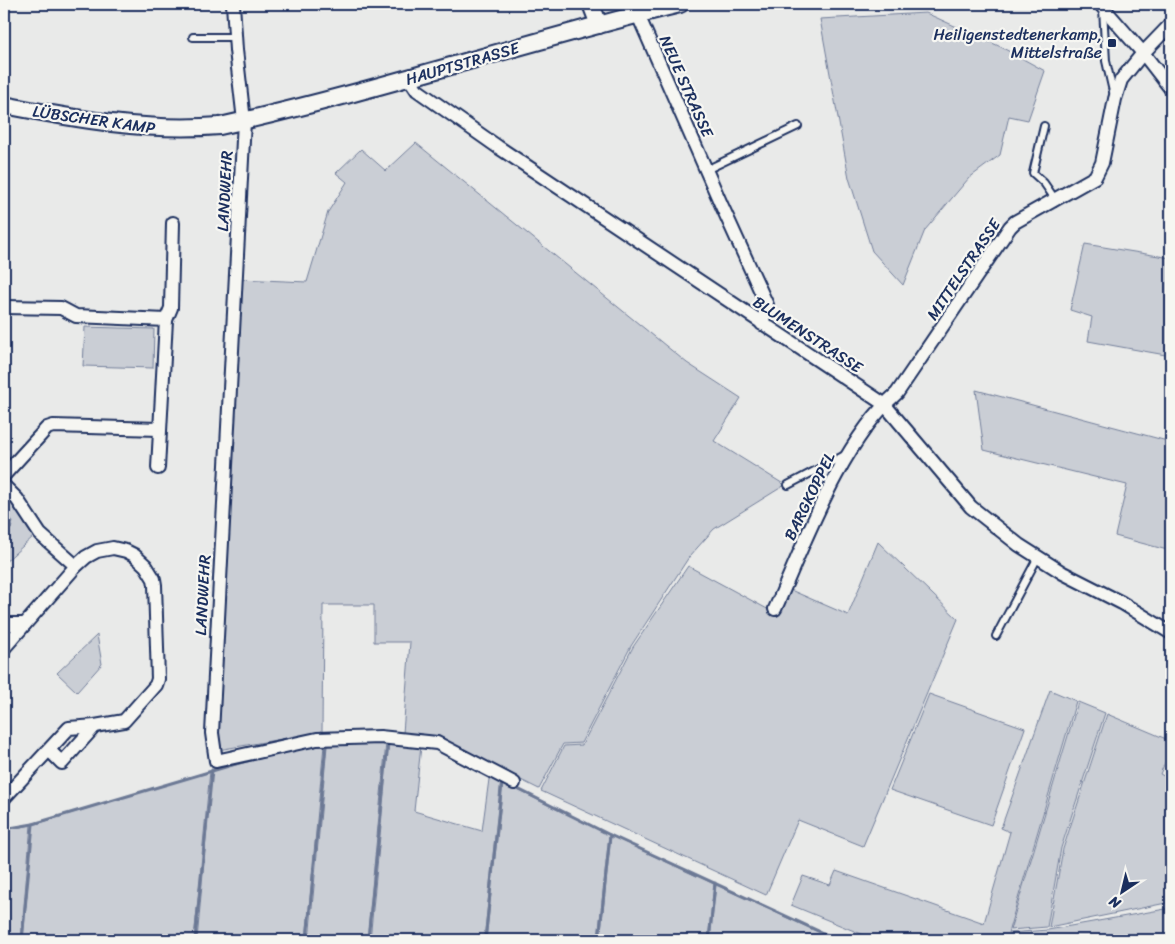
<svg xmlns="http://www.w3.org/2000/svg" width="1175" height="944" font-family="Sriracha,sans-serif">
  <rect width="100%" height="100%" fill="#e9eae9"/>
  <filter id="ink" filterUnits="userSpaceOnUse"><feTurbulence type="fractalNoise" baseFrequency=".02" numOctaves="2"/><feDisplacementMap in="SourceGraphic" scale="10" xChannelSelector="R" yChannelSelector="G"/><feConvolveMatrix kernelMatrix="1 2 1 2 8 2 1 2 1" color-interpolation-filters="sRGB"/></filter>
  <g filter="url(#ink)">
    <!-- green -->
    <g fill="#caced5" stroke="#727e9a">
      <polygon points="926,13 1001,47 1045,71 1028,120 1009,116 1000,155 969,178 925,230 903,285 872,251 849,178 820,19"/>
      <polygon points="416,143 687,363 741,398 714,441 785,485 714,529 689,557 631,646 581,743 563,744 539,789 439,739 403,733 410,642 374,642 374,605 323,605 322,732 218,750 214,733 240,279 307,282 328,212 347,182 336,173 361,149 386,171"/>
      <polygon points="1085,244 1171,258 1171,356 1088,341 1092,317 1070,310"/>
      <polygon points="85,327 154,329 153,368 83,366"/>
      <polygon points="976,390 1171,442 1171,551 1115,536 1127,485 984,450"/>
      <polygon points="4,495 13,505 33,537 4,563 4,533 11,529 8,514 4,509"/>
      <polygon points="878,542 958,619 863,846 798,820 766,895 541,791 564,746 582,745 633,647 688,566 771,611 786,588 848,615"/>
      <polygon points="97,635 102,664 77,692 57,673"/>
      <polygon points="1050,690 1076,701 1008,933 1048,930 1171,908 1171,940 876,940 791,905 803,876 830,885 836,871 984,923 1010,832 1001,828"/>
      <polygon points="929,694 1025,728 991,825 890,790"/>
      <polygon points="1078,702 1105,713 1061,848 1047,927 1010,930"/>
      <polygon points="1107,714 1171,741 1171,749 1160,774 1171,780 1171,902 1049,927 1063,849"/>
      <polygon points="389,742 421,746 414,811 482,831 490,772 501,779 484,940 370,940"/>
      <polygon points="386,743 367,940 309,940 327,746"/>
      <polygon points="314,745 324,745 306,940 197,940 212,771"/>
      <polygon points="210,771 194,940 23,940 33,825"/>
      <polygon points="503,783 609,835 598,940 486,940"/>
      <polygon points="31,825 21,940 4,940 4,830"/>
      <polygon points="611,836 714,884 708,940 600,940"/>
      <polygon points="716,885 822,934 821,940 710,940"/>
    </g>
    <!-- water -->
    <polygon fill="#a2aaba" stroke="#6c7995" points="4,509 13,522 11,529 4,533"/>
    <g fill="none" stroke-linecap="round" stroke-linejoin="round">
      <!-- stream -->
      <g stroke="#6c7995" stroke-width="3">
        <polyline points="514,787 610,835 838,940"/>
        <polyline points="4,829 33,824 249,760"/>
        <polyline points="22,940 33,824"/>
        <polyline points="195,940 212,770"/>
        <polyline points="307,940 326,743"/>
        <polyline points="368,940 388,742"/>
        <polyline points="485,940 502,782"/>
        <polyline points="599,940 610,835"/>
        <polyline points="709,940 715,883"/>
        <polyline points="823,940 823,933"/>
      </g>
      <!-- service casing -->
      <g stroke="#1b2f5e" stroke-width="10">
        <g id="service">
          <polyline points="1103,9 1106,61 1114,96"/>
          <polyline points="193,37 235,37"/>
          <polyline points="1044,126 1033,173 1044,183 1055,199"/>
          <polyline points="706,170 798,126"/>
          <polyline points="788,485 845,455"/>
          <polyline points="996,636 1038,557"/>
        </g>
      </g>
      <!-- minor casing -->
      <g stroke="#1b2f5e" stroke-width="16">
        <g id="minor">
          <polyline points="233,4 236,50 244,121 212,733 216,761 317,739 380,737 437,743 514,783"/>
          <polyline points="1100,4 1143,53 1171,89"/>
          <polyline points="638,15 721,204 767,305 762,324"/>
          <polyline points="409,78 417,90 498,147 884,404 971,507 1019,545 1063,573 1122,603 1171,633"/>
          <polyline points="4,307 61,308 76,316 166,320"/>
          <polyline points="158,468 166,320 171,308 173,223"/>
          <polyline points="4,475 47,428 53,426 159,429"/>
          <polyline points="4,486 17,499 40,534 76,566"/>
          <path d="M 775,609 C 805,542 841,442 897,393 L 1010,227 L 1015,222 L 1095,177 L 1102,163 L 1115,99 L 1121,80 L 1143,53 L 1171,24"/>
          <polyline points="4,624 25,624"/>
          <polyline points="4,648 76,566 86,557 97,551 113,548 126,551 134,555 146,566 154,579 155,585 158,679 156,685 124,721 95,726 69,728 4,798"/>
          <polyline points="49,750 62,763 95,726"/>
        </g>
      </g>
      <!-- tertiary casing -->
      <g stroke="#1b2f5e" stroke-width="20">
        <g id="tertiary">
          <polyline points="591,4 599,25"/>
          <path d="M 4,105 C 76,119 147,132 220,126 C 375,92 526,41 680,4"/>
        </g>
      </g>
      <!-- service -->
      <use href="#service" stroke="#f6f6f2" stroke-width="6"/>
      <!-- minor -->
      <use href="#minor" stroke="#f6f6f2" stroke-width="12"/>
      <!-- tertiary -->
      <use href="#tertiary" stroke="#f6f6f2" stroke-width="16"/>
    </g>
  </g>
  <!-- markers -->
  <rect fill="#1b2f5e" stroke="#f6f6f2" stroke-width="2" x="1107" y="38" width="10" height="10" rx="2.5"/>
  <g text-anchor="middle" stroke-width="4.5" stroke-linejoin="round" paint-order="stroke">
    <!-- poi labels -->
    <g font-size="16" fill="#1b2f5e" stroke="#f6f6f2" text-anchor="end">
      <text x="1102" y="40">Heiligenstedtenerkamp,<tspan x="1102" dy="18">Mittelstraße</tspan></text>
    </g>
    <!-- street labels -->
    <g font-size="16" fill="#1b2f5e" stroke="#f6f6f2">
      <text transform="translate(462 63) rotate(-16)" y="6">HAUPTSTRASSE</text>
      <text transform="translate(687 86) rotate(66)" y="6">NEUE STRASSE</text>
      <text transform="translate(94 119) rotate(8)" y="6">LÜBSCHER KAMP</text>
      <text transform="translate(224 191) rotate(-87)" y="6">LANDWEHR</text>
      <text transform="translate(963 269) rotate(-56)" y="6">MITTELSTRASSE</text>
      <text transform="translate(808 334) rotate(33)" y="6">BLUMENSTRASSE</text>
      <text transform="translate(809 496) rotate(-64)" y="6">BARGKOPPEL</text>
      <text transform="translate(202 595) rotate(-87)" y="6">LANDWEHR</text>
    </g>
  </g>
  <!-- margin -->
  <rect width="1175" height="944" fill="none" stroke="#f6f6f2" stroke-width="20"/>
  <rect x="10" y="10" width="1155" height="924" fill="none" stroke="#1b2f5e" stroke-width="2" filter="url(#ink)"/>
  <!-- north arrow -->
  <g transform="translate(1122 892) rotate(215)" stroke="#f6f6f2" stroke-width="4" paint-order="stroke">
  <path d="M0-4L9 19L0 12L-9 19Z" fill="#1b2f5e"/>
  <text y="-8" font-size="14" font-weight="bold" text-anchor="middle" fill="#1b2f5e">N</text>
  </g>
</svg>
